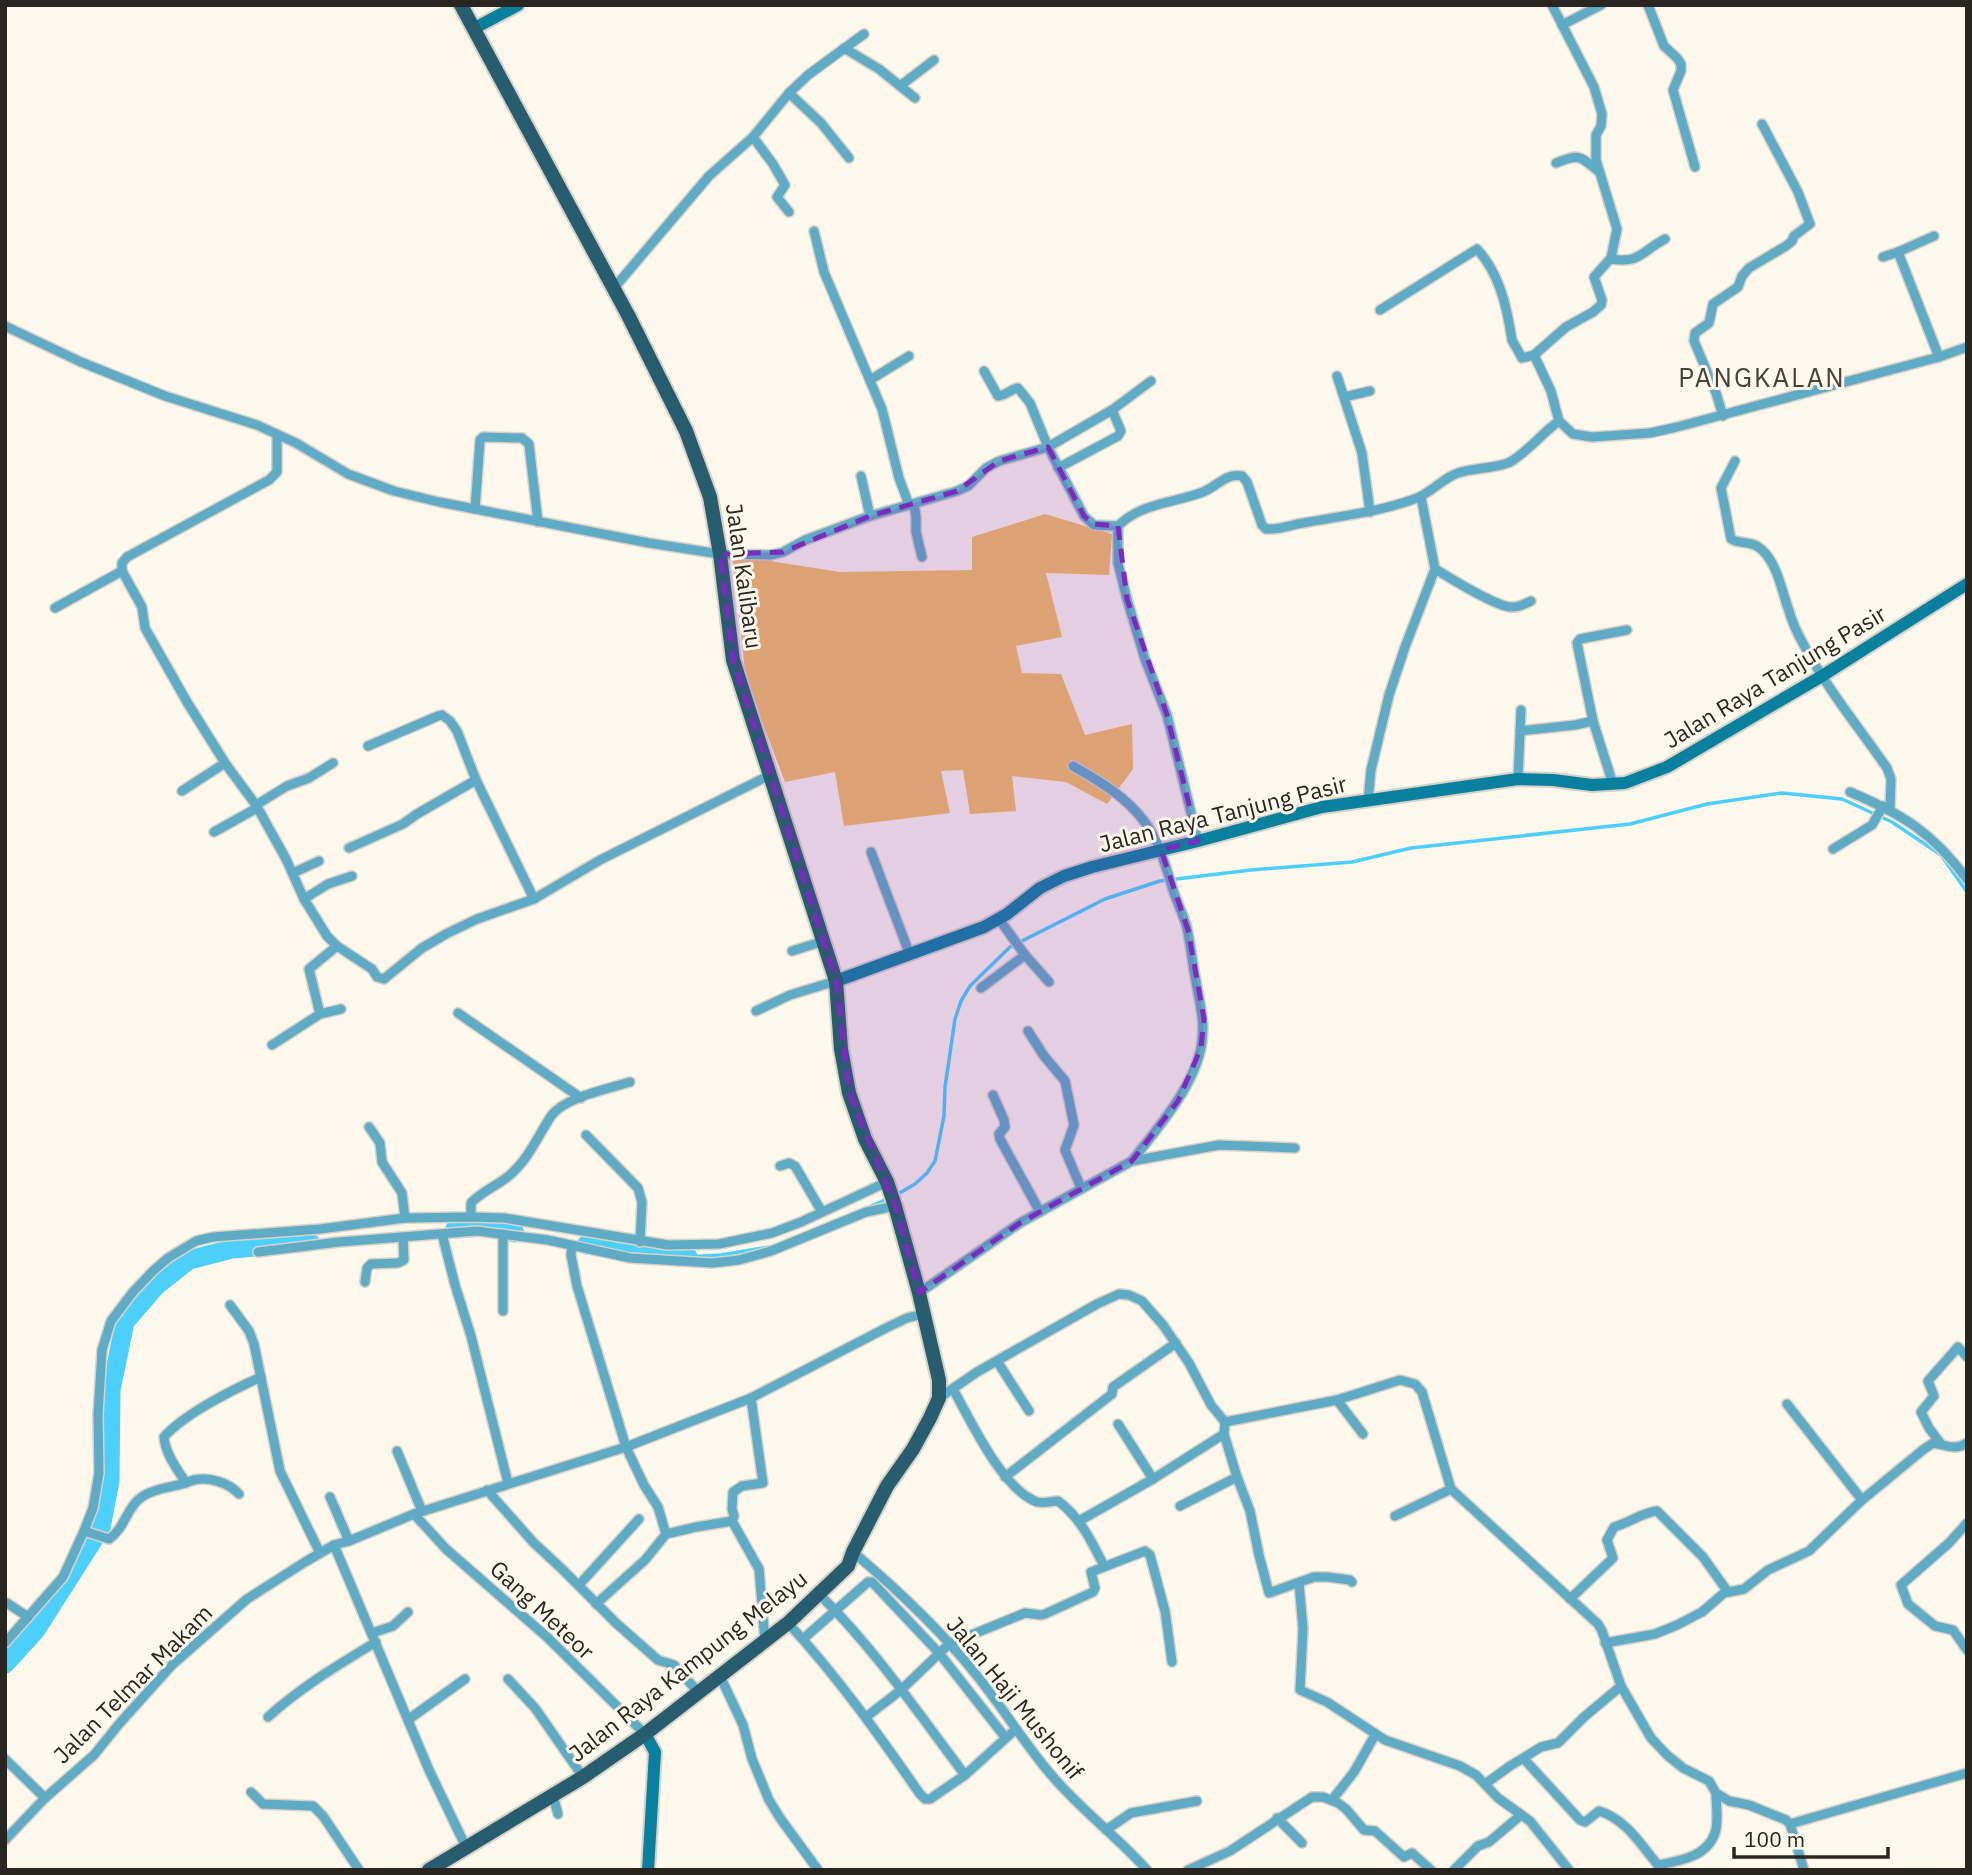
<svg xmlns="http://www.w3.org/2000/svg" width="1972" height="1875" font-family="'IBM Plex Sans',sans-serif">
  <rect width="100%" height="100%" fill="#fef7eb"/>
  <!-- forest -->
  <polygon fill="#f6c061" points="1045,514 1112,534 1109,575 1046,573 1062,637 1016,646 1022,673 1061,674 1085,735 1132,724 1133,769 1107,804 1066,782 1012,776 1016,811 970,814 963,770 941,771 950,813 844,826 835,772 785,782 746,679 732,555 840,572 972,570 972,537"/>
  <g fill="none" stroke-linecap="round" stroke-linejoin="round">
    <!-- stream -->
    <g stroke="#4cd0fb" stroke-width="3.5">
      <polyline points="896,1195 915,1184 927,1173 935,1161 944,1116 945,1087 955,1019 961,1001 970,986 1010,947 1105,899 1160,881 1251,870 1352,862 1411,848 1630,824 1707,804 1782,793 1842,799 1892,822 1941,855 1967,892"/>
      <polyline points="867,1208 889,1198"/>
      <polyline points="688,1257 721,1255 769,1247"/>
    </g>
    <!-- river -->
    <g stroke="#4cd0fb" stroke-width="19">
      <polyline points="455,1229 483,1227 515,1233"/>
      <polyline points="586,1245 688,1257"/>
      <polyline points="5,1664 36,1630 101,1528 110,1481 111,1390 125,1322 156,1286 189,1260 232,1249 310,1242"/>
    </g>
    <!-- street casing -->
    <g stroke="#d8d1c7" stroke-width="12">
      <g id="street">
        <polyline points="1552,5 1594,87 1602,114 1601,126 1596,135 1596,160 1617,229 1611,258 1594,277 1602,300 1601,305 1593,312 1566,327 1534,355 1551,391 1559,421 1573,434 1592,437 1650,433 1677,427 1939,357 1967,347"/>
        <polyline points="1648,5 1664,46 1677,58 1681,64 1681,71 1673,90 1695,167"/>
        <polyline points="1562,25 1601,5"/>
        <polyline points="844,48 879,69 915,98"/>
        <polyline points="900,86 934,60"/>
        <polyline points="789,93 821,123 849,158"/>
        <polyline points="753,137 773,164 785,185 777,197 789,212"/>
        <path d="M 1556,163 C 1580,154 1579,155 1598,171"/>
        <polyline points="814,231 824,272 882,409 899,478 909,505"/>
        <polyline points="1934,236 1898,252 1939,357"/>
        <polyline points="1883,257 1898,252"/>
        <path d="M 1611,259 C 1640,264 1642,251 1665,239"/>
        <polyline points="614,288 709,176 753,137 789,93 808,75 864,34"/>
        <path d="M 1380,310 L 1477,249 C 1500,274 1507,308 1512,340 L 1522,358 L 1534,355"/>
        <polyline points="5,326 81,362 165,396 257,425 296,443 348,474 394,491 439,502 649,543 720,554 771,555 783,552 805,540 870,516 957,491 968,486 986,468 999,461 1048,447 1112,410 1151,381"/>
        <path d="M 984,371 L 998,396 C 1005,396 1011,389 1018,388 L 1030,403 L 1048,447 L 1084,516 L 1094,525 L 1118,526 L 1118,563 L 1127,599 L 1145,659 L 1167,715 L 1198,841"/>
        <polyline points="1337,376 1362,453 1370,512"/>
        <polyline points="870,380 909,356"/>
        <polyline points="1344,397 1370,391"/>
        <polyline points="1723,416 1716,393 1694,341 1695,333 1709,323 1713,304 1738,287 1742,276 1749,268 1786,246 1792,241 1794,236 1810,224 1798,192 1762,124"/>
        <polyline points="277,435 277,472 269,480 127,557 122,563 122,571 142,607 145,628 187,702 225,763 256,805 286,859 304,899 327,936 337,946 372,969 377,977 384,979 422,948 446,934 477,919 534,899 600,860 770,775"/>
        <path d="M 1735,461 L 1721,488 L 1731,539 C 1741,545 1752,540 1761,549 C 1777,563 1781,588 1788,608 C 1792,622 1798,635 1805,647 C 1828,690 1860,729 1887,768 L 1891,779 L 1890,809"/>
        <polyline points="1058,468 1118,436 1121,431 1112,410"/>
        <polyline points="861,476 870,516"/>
        <polyline points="914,504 916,517 916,532 922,557"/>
        <polyline points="475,509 480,440 483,437 522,438 529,444 538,522"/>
        <path d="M 1118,526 C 1141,503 1174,503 1203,492 C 1218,486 1225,473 1242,476 L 1247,482 L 1262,525 L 1266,529 C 1279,530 1290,525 1303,523 C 1341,516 1380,512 1417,498 C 1432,492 1443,478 1458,473 C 1472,468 1499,468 1510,462 C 1529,451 1542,433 1559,421"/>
        <path d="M 1435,569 C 1452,579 1493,605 1510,607 C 1518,608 1525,604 1531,601"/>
        <polyline points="55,608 122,571"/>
        <polyline points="1520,731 1575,725 1593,721"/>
        <polyline points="368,746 438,716 442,715 450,721 457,731 476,780 534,899"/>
        <path d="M 1073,766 C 1099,781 1125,796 1144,821 C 1158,840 1164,860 1171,883 C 1175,899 1183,913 1187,928 C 1191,945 1192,963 1196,981 C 1200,1006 1206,1022 1201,1048 C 1193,1088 1157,1129 1132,1161"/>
        <polyline points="1518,779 1521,710"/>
        <polyline points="1613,784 1593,721 1577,643 1580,639 1627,630"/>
        <polyline points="182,791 225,763"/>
        <path d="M 1850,792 C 1902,814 1932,832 1967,879"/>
        <polyline points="1368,801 1371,770 1389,695 1405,647 1435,569 1421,497"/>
        <polyline points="256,805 287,786 309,778 333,763"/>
        <polyline points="214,832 257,808"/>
        <polyline points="349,848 403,824 417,814 476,780"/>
        <polyline points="1833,849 1872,825 1883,806"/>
        <polyline points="871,852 910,955"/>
        <polyline points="293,873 319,861"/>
        <polyline points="304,899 328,884 352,876"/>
        <polyline points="999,919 1025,955 1049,982"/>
        <polyline points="792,951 824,941"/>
        <polyline points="981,988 1025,955"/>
        <polyline points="756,1011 790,995 836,981"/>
        <polyline points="458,1013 581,1098"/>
        <polyline points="320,1014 309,969 337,946"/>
        <polyline points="1028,1031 1044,1056 1065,1081 1074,1125 1065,1150 1081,1188"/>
        <polyline points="272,1045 320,1014 341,1009"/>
        <polyline points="993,1095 1004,1120 1005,1127 999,1134 1000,1139 1040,1212"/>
        <polyline points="369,1127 380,1143 382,1162 402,1193 405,1218"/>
        <polyline points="586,1135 638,1188 642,1202 640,1242"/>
        <polyline points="780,1166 789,1163 795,1166 822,1212"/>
        <path d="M 471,1217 L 471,1203 C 482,1191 499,1185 511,1174 C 529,1158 538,1136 551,1116 C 565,1097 608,1089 630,1082"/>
        <polyline points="442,1234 455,1285 471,1336 508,1483"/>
        <polyline points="572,1246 571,1255 577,1286 626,1447 644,1485 658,1507 666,1534"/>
        <polyline points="258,1252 339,1242 477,1231 548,1240 630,1258 712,1263 739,1260 771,1251 866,1212 895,1206"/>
        <polyline points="365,1282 367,1268 371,1264 398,1263 404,1260 403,1237"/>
        <polyline points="919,1293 1020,1223 1132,1161 1219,1145 1295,1148"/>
        <polyline points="230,1305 249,1331 254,1344 280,1471 320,1553"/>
        <polyline points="503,1311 503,1234"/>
        <polyline points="997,1361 1029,1411"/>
        <path d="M 953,1389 C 971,1421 1002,1489 1037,1502 C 1044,1504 1051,1501 1058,1501 C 1080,1517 1092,1542 1104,1566"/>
        <polyline points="939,1398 977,1372 1097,1304 1119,1294 1129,1295 1142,1301 1163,1325 1189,1363 1211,1405 1225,1422 1224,1434 1237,1477 1250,1511 1259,1555 1269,1593 1314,1577 1328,1577 1350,1580 1352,1582"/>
        <polyline points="1337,1400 1363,1434"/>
        <polyline points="1787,1404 1862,1500"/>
        <polyline points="1225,1422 1337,1400 1400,1380 1415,1384 1422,1392 1451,1489 1598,1624 1602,1631 1621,1686 1651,1738 1667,1755 1683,1768 1709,1781 1716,1793 1729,1801 1749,1805 1786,1820 1790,1824 1804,1870"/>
        <polyline points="1118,1424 1153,1479"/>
        <polyline points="1941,1444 1929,1428 1921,1412 1934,1396 1928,1381 1958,1347 1967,1357"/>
        <polyline points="397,1451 422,1511"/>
        <polyline points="1005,1477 1112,1394 1113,1387 1176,1343"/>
        <path d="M 186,1483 C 177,1469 165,1453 164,1437 C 184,1414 234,1389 261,1377"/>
        <polyline points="487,1490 533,1542 563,1570 616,1623 658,1660 674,1665 699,1693"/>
        <polyline points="330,1497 349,1541"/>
        <polyline points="1180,1506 1237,1477"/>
        <polyline points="414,1514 446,1549 547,1637 645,1734"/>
        <polyline points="1395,1516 1451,1489"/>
        <polyline points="732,1521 759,1569 765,1641"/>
        <polyline points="1079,1521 1153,1479 1224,1434"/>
        <polyline points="1967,1523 1949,1543 1901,1585 1908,1604 1935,1626 1953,1630 1967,1650"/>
        <path d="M 84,1531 L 109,1539 C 124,1529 126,1511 138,1500 C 149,1490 165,1488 178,1485 C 184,1484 189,1481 194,1480 C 209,1477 228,1482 239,1494"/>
        <polyline points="334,1545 429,1770 466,1847"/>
        <path d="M 853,1552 C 898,1590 941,1630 978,1677 C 1002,1707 1023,1741 1048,1771 C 1078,1808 1116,1835 1147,1870"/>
        <polyline points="1299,1583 1303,1629 1300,1690 1327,1702 1385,1740 1460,1766 1476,1775 1498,1798 1530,1821 1569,1870"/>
        <polyline points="579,1585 639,1519"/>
        <path d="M 819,1594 C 874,1648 919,1714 965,1775"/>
        <path d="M 1570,1599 L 1613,1558 L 1607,1540 L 1614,1527 C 1629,1523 1643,1512 1657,1511 L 1703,1557 L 1728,1592"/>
        <polyline points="7,1603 28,1617"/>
        <polyline points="596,1604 645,1560 666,1534 696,1527 732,1521 734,1516 732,1509 733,1492 742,1486 763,1483 751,1398"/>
        <path d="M 788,1623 C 837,1676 879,1735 920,1794 L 925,1799 L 930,1799 L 965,1775 L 1016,1729"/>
        <polyline points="372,1633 393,1626 408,1612"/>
        <polyline points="803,1639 868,1582 872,1582 939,1653 1005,1737"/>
        <polyline points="5,1643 63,1577 84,1531 93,1508 99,1473 98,1415 102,1350 111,1321 133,1292 153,1271 168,1258 196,1241 213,1237 320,1229 405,1218 471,1217 504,1218 668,1245 719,1244 772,1233 801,1222 887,1182"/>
        <path d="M 1605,1643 L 1655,1634 L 1677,1625 L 1702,1612 L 1724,1593 L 1744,1589 L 1768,1570 L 1809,1551 L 1862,1500 L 1924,1449 L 1933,1443 C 1946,1445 1955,1451 1967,1443"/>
        <polyline points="720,1676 743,1725 752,1759 769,1800 780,1818 818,1870"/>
        <polyline points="508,1679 535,1708 583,1777"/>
        <path d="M 268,1717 C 301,1687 338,1665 376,1642"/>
        <polyline points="866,1717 901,1690 949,1644 1025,1613 1041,1615 1045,1614 1093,1592 1095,1588 1091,1572 1145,1551 1150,1555 1165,1611 1172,1662"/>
        <polyline points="409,1719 465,1679"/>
        <polyline points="5,1759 45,1798"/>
        <path d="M 1524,1759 L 1580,1820 L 1585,1822 L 1599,1811 C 1626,1819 1641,1845 1658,1865 C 1679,1861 1707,1857 1715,1833 C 1719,1822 1716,1805 1716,1793"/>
        <polyline points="1485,1784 1510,1766 1541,1747 1558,1743 1584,1717 1621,1686"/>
        <polyline points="251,1792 263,1804 313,1806 323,1816 359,1870"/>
        <polyline points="553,1796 558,1814"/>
        <polyline points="1332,1800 1354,1772 1375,1735"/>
        <polyline points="1277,1818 1302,1843"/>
        <polyline points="1790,1824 1967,1773"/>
        <polyline points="1106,1830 1131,1813 1197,1801"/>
        <polyline points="5,1840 45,1798 94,1755 119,1724 172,1665 247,1599 305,1562 334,1545 349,1541 414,1514 626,1447 751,1398 886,1328 907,1318 923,1314"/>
        <polyline points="1188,1870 1230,1851 1312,1797 1323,1797 1338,1803 1346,1809 1364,1830 1375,1831 1404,1857 1412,1853 1431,1870"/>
        <polyline points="1454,1870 1478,1846 1489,1842 1521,1815"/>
      </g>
    </g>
    <!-- secondary casing -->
    <g stroke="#d8d1c7" stroke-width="16">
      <g id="secondary">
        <polyline points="473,29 518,5"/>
        <polyline points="836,981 984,927 1007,914 1040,888 1064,876 1092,867 1198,841 1322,807 1518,779 1553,780 1592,785 1625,783 1667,767 1822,676 1967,584"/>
        <polyline points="645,1734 655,1752 648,1870"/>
      </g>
    </g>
    <!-- primary casing -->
    <g stroke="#d8d1c7" stroke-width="18">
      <polyline id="primary" points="429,1870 583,1777 645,1734 788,1623 848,1566 853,1552 887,1486 913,1449 930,1418 939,1398 939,1380 919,1293 895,1206 887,1182 865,1139 849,1093 841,1049 836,981 733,660 720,554 710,497 686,431 628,315 461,5"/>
    </g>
    <!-- street -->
    <use href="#street" stroke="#5faac5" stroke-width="9"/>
    <!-- secondary -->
    <use href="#secondary" stroke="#0a809f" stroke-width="12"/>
    <!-- primary -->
    <use href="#primary" stroke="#285d70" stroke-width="14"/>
  </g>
  <!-- marked area -->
  <path fill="#7b2cbf" fill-opacity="0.2" stroke="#7b2cbf" stroke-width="5" stroke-dasharray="14 9" stroke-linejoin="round" d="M 1048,447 L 1084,516 L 1093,524 L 1118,526 L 1127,599 L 1167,715 L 1198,841 L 1161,850 L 1188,930 L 1204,1019 L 1201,1048 L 1178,1101 L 1132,1161 L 1020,1223 L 919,1293 L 895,1206 L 849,1093 L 836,981 L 733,660 L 720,554 L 783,552 L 870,516 L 957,491 L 999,461 Z"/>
  <g text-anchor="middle" stroke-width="6" stroke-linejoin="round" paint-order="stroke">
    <!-- street labels -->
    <g font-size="23" fill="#292622" stroke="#fef7eb">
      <text transform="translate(744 576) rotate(82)" y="8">Jalan Kalibaru</text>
      <text transform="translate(1775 677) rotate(-31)" y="8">Jalan Raya Tanjung Pasir</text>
      <text transform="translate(1223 814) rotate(-14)" y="8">Jalan Raya Tanjung Pasir</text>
      <text transform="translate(542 1610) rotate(43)" y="8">Gang Meteor</text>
      <text transform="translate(688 1666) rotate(-38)" y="8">Jalan Raya Kampung Melayu</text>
      <text transform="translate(133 1684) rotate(-45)" y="8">Jalan Telmar Makam</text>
      <text transform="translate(1015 1698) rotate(51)" y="8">Jalan Haji Mushonif</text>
    </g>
    <!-- quarter labels -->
    <g font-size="26" letter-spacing="2" fill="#474037" stroke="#fef7eb">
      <text x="1762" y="387">PANGKALAN</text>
    </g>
  </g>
  <!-- border -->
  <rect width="1972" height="1875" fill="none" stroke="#292622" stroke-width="14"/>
  <!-- scale -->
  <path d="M1734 1847v10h154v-10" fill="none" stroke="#292622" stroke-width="3.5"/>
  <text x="1744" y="1847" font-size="21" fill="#292622" stroke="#fef7eb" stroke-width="5" paint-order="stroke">100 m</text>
</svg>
